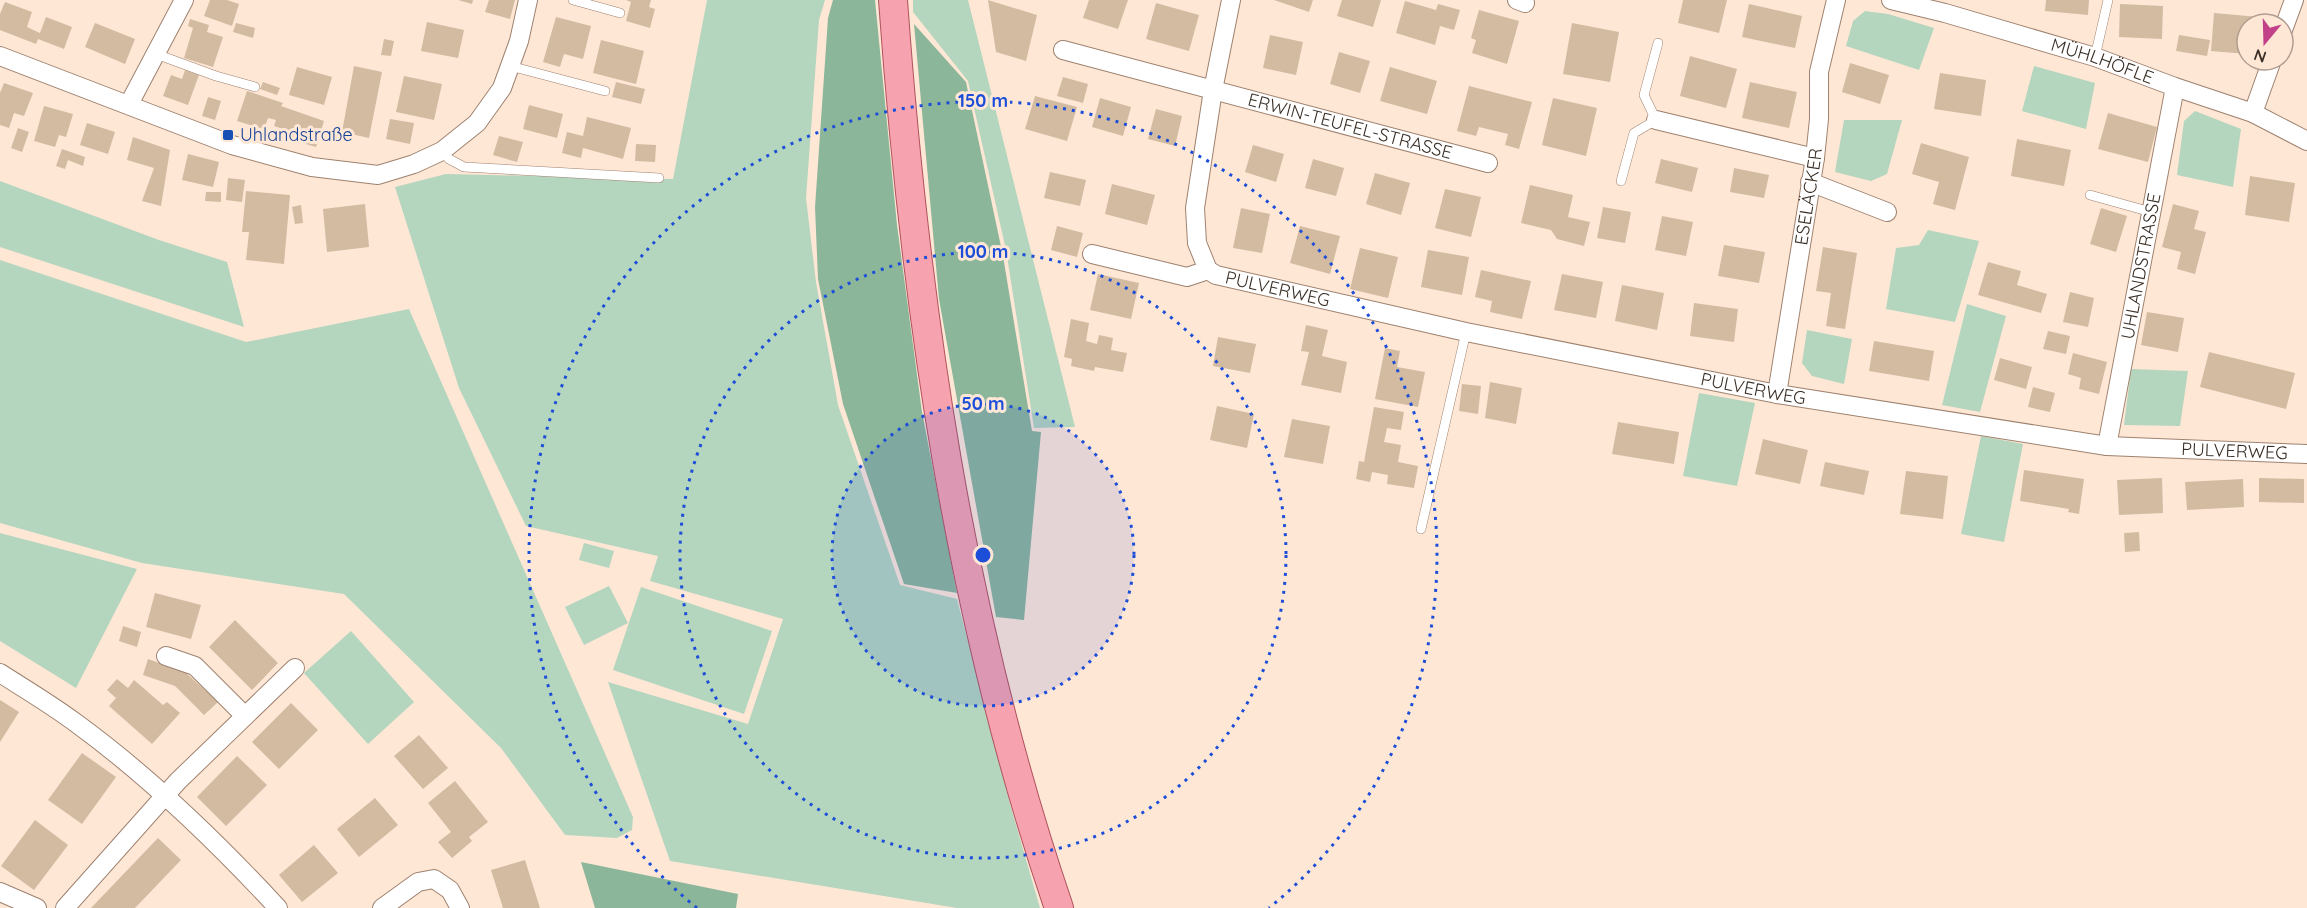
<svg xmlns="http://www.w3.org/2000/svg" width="2307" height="908" font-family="Quicksand,sans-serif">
  <rect width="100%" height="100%" fill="#ffe7d6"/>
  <!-- green -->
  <g fill="#b4d5be">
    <polygon points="707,0 825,0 819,20 806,198 816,282 838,405 900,585 957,599 1010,804 1040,908 957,908 670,861 608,682 748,724 783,619 650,581 658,556 526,526 459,388 395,187 446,174 673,179"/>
    <polygon points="913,0 968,0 1075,427 1034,428 1006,250 968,81 913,12"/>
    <polygon points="1865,11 1888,14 1934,28 1919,70 1846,46 1853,21"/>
    <polygon points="2034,66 2095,83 2086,129 2022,111"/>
    <polygon points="2195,111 2241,129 2233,187 2177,175 2184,121"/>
    <polygon points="1844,120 1902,120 1887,174 1871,181 1835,172"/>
    <polygon points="0,181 159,240 227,262 244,327 0,247"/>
    <polygon points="1928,230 1979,241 1955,322 1886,309 1896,248 1919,245"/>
    <polygon points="0,260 246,342 409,309 633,817 632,830 617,838 565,835 501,748 344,594 142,563 0,523"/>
    <polygon points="1967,304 2006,316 1980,412 1942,405"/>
    <polygon points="1807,330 1852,339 1844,384 1812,376 1802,363"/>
    <polygon points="2131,369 2188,371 2180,426 2124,425"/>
    <polygon points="1699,393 1755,403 1737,486 1683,476"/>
    <polygon points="1981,436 2023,444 2004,542 1961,534"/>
    <polygon points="0,533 137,569 76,688 0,641"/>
    <polygon points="584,543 614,551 609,568 579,560"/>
    <polygon points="609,586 628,623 584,645 565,607"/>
    <polygon points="641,587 772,631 744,714 613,670"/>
    <polygon points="351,631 414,702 368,744 304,673"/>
  </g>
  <!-- forest -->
  <g fill="#8cb699">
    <polygon points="833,0 875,0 897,225 922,412 957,593 904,584 843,404 818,279 815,207 828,18"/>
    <polygon points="914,24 966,82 1003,256 1032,431 1041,432 1024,620 996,617 939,299"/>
    <polygon points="581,862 738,894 736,908 595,908"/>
  </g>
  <!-- building -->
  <g fill="#d2bba1">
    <polygon points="210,0 227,0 239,4 232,26 204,16"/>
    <polygon points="458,0 473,0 472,4"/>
    <polygon points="489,0 515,0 510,19 485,12"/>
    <polygon points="626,0 651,0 649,7 655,9 650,28 626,21 631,2"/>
    <polygon points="988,0 1037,15 1026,61 996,52"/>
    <polygon points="1089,0 1128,0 1118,29 1083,18"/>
    <polygon points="1274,0 1313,0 1309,12"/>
    <polygon points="1342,0 1381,0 1373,27 1337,16"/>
    <polygon points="1683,0 1727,0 1719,33 1678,23"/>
    <polygon points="2046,0 2089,0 2088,15 2045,11"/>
    <polygon points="1405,1 1436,10 1438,4 1460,10 1454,30 1440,26 1435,45 1396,33"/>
    <polygon points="5,2 32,12 27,27 40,33 46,17 72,27 64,49 38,39 36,44 0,30 0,14"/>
    <polygon points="1156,3 1199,15 1189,51 1146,39"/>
    <polygon points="1749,4 1802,16 1795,48 1742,37"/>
    <polygon points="2120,4 2163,6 2162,39 2119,37"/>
    <polygon points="1479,10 1519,21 1507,64 1472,53 1476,40 1471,38"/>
    <polygon points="2214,13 2259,17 2259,24 2247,24 2247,54 2211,51"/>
    <polygon points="556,17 591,26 583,59 564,54 560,67 543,62"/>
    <polygon points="190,19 209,25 207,32 223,37 213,67 184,58 193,28 188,26"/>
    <polygon points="427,22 464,30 458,58 421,51"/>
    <polygon points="95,23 135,39 125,64 85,47"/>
    <polygon points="236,23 255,28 253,38 233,32"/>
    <polygon points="1572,23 1619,32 1610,82 1563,74"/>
    <polygon points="1270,35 1303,42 1296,75 1263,68"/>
    <polygon points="2179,35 2210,40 2207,56 2176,51"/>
    <polygon points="384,39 394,41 391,56 381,55"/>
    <polygon points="601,40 644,51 636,84 593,73"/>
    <polygon points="1339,52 1370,61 1360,93 1330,84"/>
    <polygon points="1690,56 1737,69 1726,108 1680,96"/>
    <polygon points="1850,63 1889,75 1880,104 1842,92"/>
    <polygon points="354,66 382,72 369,138 342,132"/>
    <polygon points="297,67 332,77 324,105 289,95"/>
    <polygon points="1390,67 1437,81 1427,114 1380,101"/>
    <polygon points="185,70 199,75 188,105 163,96 171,75 182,79"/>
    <polygon points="1940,73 1986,80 1981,116 1934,109"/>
    <polygon points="404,76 442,84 434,120 396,112"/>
    <polygon points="1063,77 1088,84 1083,103 1057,96"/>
    <polygon points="263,82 280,88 277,95 260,89"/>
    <polygon points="616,82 645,89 641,104 612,97"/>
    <polygon points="1750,82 1797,92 1789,128 1742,118"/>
    <polygon points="4,83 33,93 24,116 14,113 9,128 0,125 0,93"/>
    <polygon points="1469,86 1532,102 1519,149 1505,145 1508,134 1479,127 1476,136 1457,131"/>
    <polygon points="247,91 283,103 281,106 324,121 316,147 286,138 289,131 274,126 276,120 268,118 264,129 237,121"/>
    <polygon points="1035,96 1077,107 1067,141 1025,129"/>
    <polygon points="208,97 221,101 215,120 202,116"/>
    <polygon points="1100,98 1131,107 1123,136 1092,127"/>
    <polygon points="1553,98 1597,108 1586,156 1542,145"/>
    <polygon points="529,105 563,114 557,138 523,129"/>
    <polygon points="44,106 73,114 66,137 59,135 55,147 34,141"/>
    <polygon points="1156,109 1182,116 1175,146 1148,139"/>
    <polygon points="2108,113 2157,127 2148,162 2098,149"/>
    <polygon points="587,117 631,128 623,159 583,148 581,158 562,153 567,132 583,136"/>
    <polygon points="390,119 414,123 410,144 386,139"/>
    <polygon points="87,123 115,132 108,154 80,145"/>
    <polygon points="18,128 29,132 22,152 11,148"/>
    <polygon points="499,136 523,142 517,162 493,155"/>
    <polygon points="133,137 170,150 161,206 142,201 154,168 127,160"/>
    <polygon points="2017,139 2071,150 2064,186 2011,176"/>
    <polygon points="1921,143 1969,157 1955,210 1933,204 1939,182 1912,174"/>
    <polygon points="636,144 656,145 655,162 635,161"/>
    <polygon points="1253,145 1284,154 1276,182 1245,172"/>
    <polygon points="62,149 85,157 83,166 68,160 65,169 56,166"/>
    <polygon points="188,154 219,162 213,187 182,180"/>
    <polygon points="1313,159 1344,168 1336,196 1305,188"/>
    <polygon points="1661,159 1698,168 1692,192 1655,183"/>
    <polygon points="1734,168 1769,175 1764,198 1730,192"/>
    <polygon points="1050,172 1086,180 1080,206 1044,198"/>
    <polygon points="1375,173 1410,183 1401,215 1366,204"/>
    <polygon points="2250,176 2295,183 2289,222 2245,215"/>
    <polygon points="228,178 245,180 242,202 226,200"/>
    <polygon points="1112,184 1155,195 1147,225 1105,214"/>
    <polygon points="1530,185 1573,195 1568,217 1590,222 1584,246 1557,239 1551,230 1521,223"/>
    <polygon points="1445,189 1481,197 1471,237 1435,228"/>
    <polygon points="246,191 290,195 284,264 246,260 249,232 242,232"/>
    <polygon points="206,192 221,192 221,202 205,201"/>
    <polygon points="365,204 369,247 327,252 323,209"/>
    <polygon points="2173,204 2199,211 2194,229 2206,232 2195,274 2177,269 2181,252 2162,247"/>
    <polygon points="301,205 303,223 295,224 292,207"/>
    <polygon points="1603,207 1631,212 1625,243 1597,238"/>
    <polygon points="1241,208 1270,214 1262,253 1233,248"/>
    <polygon points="2101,208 2127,216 2116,252 2090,244"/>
    <polygon points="1662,216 1693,222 1686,256 1655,250"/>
    <polygon points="1057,226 1083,233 1077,257 1051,250"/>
    <polygon points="1300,226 1340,236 1330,274 1290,263"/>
    <polygon points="1724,245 1765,252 1759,283 1718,276"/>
    <polygon points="1823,247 1857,253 1845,329 1826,326 1831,293 1816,291"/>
    <polygon points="1360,248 1398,257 1388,298 1350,289"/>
    <polygon points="1428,250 1469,257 1462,295 1421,287"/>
    <polygon points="1988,262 2021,271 2017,285 2047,294 2041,313 1978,295"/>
    <polygon points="1481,270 1531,281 1522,319 1490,312 1492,301 1475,297"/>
    <polygon points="1098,274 1139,283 1131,319 1090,310"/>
    <polygon points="1562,274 1603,282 1596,318 1554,310"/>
    <polygon points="1622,285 1664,293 1657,330 1615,321"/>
    <polygon points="2070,292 2094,298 2088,327 2063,322"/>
    <polygon points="1694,303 1738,309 1734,342 1690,336"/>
    <polygon points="2147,312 2184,318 2178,352 2141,345"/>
    <polygon points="1071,319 1089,323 1086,341 1097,344 1099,335 1113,338 1111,350 1127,353 1123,372 1095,367 1094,371 1071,366 1072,359 1064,357"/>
    <polygon points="1306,325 1328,330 1322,356 1347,362 1341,393 1301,385 1309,352 1301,351"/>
    <polygon points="2048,331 2070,336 2066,354 2043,349"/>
    <polygon points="1218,337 1256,344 1250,373 1213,366"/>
    <polygon points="1874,341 1934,351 1929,381 1869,371"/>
    <polygon points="1385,348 1400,351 1397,367 1425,372 1418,407 1375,399"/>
    <polygon points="2209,352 2295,373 2286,409 2200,387"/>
    <polygon points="2073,353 2107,362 2099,394 2079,389 2081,378 2068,374"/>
    <polygon points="2000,358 2032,367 2026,389 1994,380"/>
    <polygon points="1490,382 1522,388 1516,424 1485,418"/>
    <polygon points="1462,384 1481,386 1478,414 1459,411"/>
    <polygon points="2033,387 2055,393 2050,412 2028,407"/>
    <polygon points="1217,406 1254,414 1247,448 1210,440"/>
    <polygon points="1374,407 1404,412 1401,430 1387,428 1384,442 1401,445 1398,462 1418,466 1414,488 1387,484 1388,475 1372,472 1370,482 1356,479 1359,461 1364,462"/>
    <polygon points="1292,419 1330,426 1323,464 1284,457"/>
    <polygon points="1618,422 1679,432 1674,464 1612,454"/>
    <polygon points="1763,439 1808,450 1800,484 1755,474"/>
    <polygon points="1825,462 1869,471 1864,495 1820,486"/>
    <polygon points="2024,470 2084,479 2079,514 2068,512 2069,509 2020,501"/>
    <polygon points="1906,471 1948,476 1943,519 1900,514"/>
    <polygon points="2162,478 2163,513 2119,515 2117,480"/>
    <polygon points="2259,478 2304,479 2304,503 2259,502"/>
    <polygon points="2243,479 2244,507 2187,510 2185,482"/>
    <polygon points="2139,532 2140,551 2125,552 2124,533"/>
    <polygon points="155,593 201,605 191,639 146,627"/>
    <polygon points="235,620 278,663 252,690 209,647"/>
    <polygon points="123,626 141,632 137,647 119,641"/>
    <polygon points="148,659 185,672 218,702 204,715 175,686 143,675"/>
    <polygon points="117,679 128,688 134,680 163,705 167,702 180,713 152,744 109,706 116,698 107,690"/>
    <polygon points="0,700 19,712 0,742"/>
    <polygon points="291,703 318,730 279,769 252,742"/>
    <polygon points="419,735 448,768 423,789 394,756"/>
    <polygon points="82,753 116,777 82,824 48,800"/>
    <polygon points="237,756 267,785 226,826 197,797"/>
    <polygon points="455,781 488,822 469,837 472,841 452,858 438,842 451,832 428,803"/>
    <polygon points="375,798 398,825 359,857 337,829"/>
    <polygon points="35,820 68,845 34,890 1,866"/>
    <polygon points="158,838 181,860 135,908 91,908"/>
    <polygon points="314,845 338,873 302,902 279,875"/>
    <polygon points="525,860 540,908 503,908 491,870"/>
  </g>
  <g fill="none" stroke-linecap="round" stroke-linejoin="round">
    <!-- lane casing -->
    <g stroke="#9e826f" stroke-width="10">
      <g id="lane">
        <polyline points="573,0 620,13"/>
        <polyline points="156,54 216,76 255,87"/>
        <polyline points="2095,57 2108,0"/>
        <polyline points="510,66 605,91"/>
        <polyline points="442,151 449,159 464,167 659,178"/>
        <polyline points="1621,181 1634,133 1656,120 1644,95 1658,43"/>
        <polyline points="2090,195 2151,212"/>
        <polyline points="1421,529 1466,332"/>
      </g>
    </g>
    <!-- street casing -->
    <g stroke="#9e826f" stroke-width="20">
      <g id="street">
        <path id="s1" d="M 1231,0 L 1213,90 L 1195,208 L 1197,243 L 1208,270 L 1216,275 L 1466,332 L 1777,394 L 2107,446 L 2307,454"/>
        <polyline points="1517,0 1525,3"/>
        <path id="s2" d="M 1891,0 L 1945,13 L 2095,57 L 2175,87 L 2253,113 L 2307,141"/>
        <polyline points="2283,30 2294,0"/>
        <path id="s3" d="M 1063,50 L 1488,163"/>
        <polyline points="0,56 232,145 312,167 378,175 414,164 442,151 477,123 502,88 519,41 528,0"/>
        <polyline points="129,104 184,0"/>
        <polyline points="2253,113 2272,60"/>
        <polyline points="1656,120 1815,158"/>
        <polyline points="1810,182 1887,212"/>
        <polyline points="1092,254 1187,277 1208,270"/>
        <path id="s4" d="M 1777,394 L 1815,158 L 1819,119 L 1819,72 L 1836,0"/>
        <path id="s5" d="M 2107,446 L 2175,87"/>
        <polyline points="166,656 195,666 245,716"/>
        <path d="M 0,673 C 25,689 52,705 76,723 C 150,777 216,841 278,908"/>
        <polyline points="0,892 37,908"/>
        <polyline points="65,908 178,781 295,668"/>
        <polyline points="382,908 418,882 434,879 450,890 460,908"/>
      </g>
    </g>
    <!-- primary casing -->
    <g stroke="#b0525c" stroke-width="30">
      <path id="primary" d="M 893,0 C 915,307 959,616 1059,908"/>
    </g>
    <!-- lane -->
    <use href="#lane" stroke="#fff" stroke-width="9"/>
    <!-- street -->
    <use href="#street" stroke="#fff" stroke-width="18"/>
    <!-- primary -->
    <use href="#primary" stroke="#f6a3af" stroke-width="28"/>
  </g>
  <!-- distance rings -->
  <circle cx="983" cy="555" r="151" fill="#1d4ed8" fill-opacity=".12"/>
  <g fill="none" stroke="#1d4ed8" stroke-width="3" stroke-dasharray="3 6">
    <circle cx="983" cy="555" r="151"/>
    <circle cx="983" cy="555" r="303"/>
    <path d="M697 908A454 454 0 1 1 1269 908"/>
  </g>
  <!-- markers -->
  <rect fill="#1a4fb4" stroke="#ffe7d6" stroke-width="2" x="222" y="129" width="12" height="12" rx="3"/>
  <g text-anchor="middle" stroke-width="6" stroke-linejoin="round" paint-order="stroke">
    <!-- street labels -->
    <g font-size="18" fill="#392e25" stroke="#ffe7d6">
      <text dy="6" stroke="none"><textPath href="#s2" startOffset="220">MÜHLHÖFLE</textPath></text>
      <text dy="6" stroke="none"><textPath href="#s3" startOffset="297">ERWIN-TEUFEL-STRASSE</textPath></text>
      <text dy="6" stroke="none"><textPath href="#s4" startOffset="200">ESELÄCKER</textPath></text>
      <text dy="6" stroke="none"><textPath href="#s5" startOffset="183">UHLANDSTRASSE</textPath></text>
      <text dy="6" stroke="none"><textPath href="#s1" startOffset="348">PULVERWEG</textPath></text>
      <text dy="6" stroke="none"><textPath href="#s1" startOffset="834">PULVERWEG</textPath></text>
      <text dy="6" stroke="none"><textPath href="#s1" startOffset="1320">PULVERWEG</textPath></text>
    </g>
    <!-- transit labels -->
    <g font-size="18" fill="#164399" stroke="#ffe7d6" text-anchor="start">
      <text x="240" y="141">Uhlandstraße</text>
    </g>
  </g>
  <circle cx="983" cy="555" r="9" fill="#1d4ed8" stroke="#ffe7d6" stroke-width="3"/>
  <g font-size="18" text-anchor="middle" font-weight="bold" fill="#1d4ed8" stroke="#ffe7d6" stroke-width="6" stroke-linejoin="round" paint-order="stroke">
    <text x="983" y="107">150 m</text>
    <text x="983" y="258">100 m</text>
    <text x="983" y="410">50 m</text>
  </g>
  <!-- north arrow -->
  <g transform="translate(2265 42) rotate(199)"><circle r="28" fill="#ffe7d6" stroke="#b09d8f" stroke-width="1.5"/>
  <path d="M0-4.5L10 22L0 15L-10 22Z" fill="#c24088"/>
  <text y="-9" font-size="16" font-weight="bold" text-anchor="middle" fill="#392e25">N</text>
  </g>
</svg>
